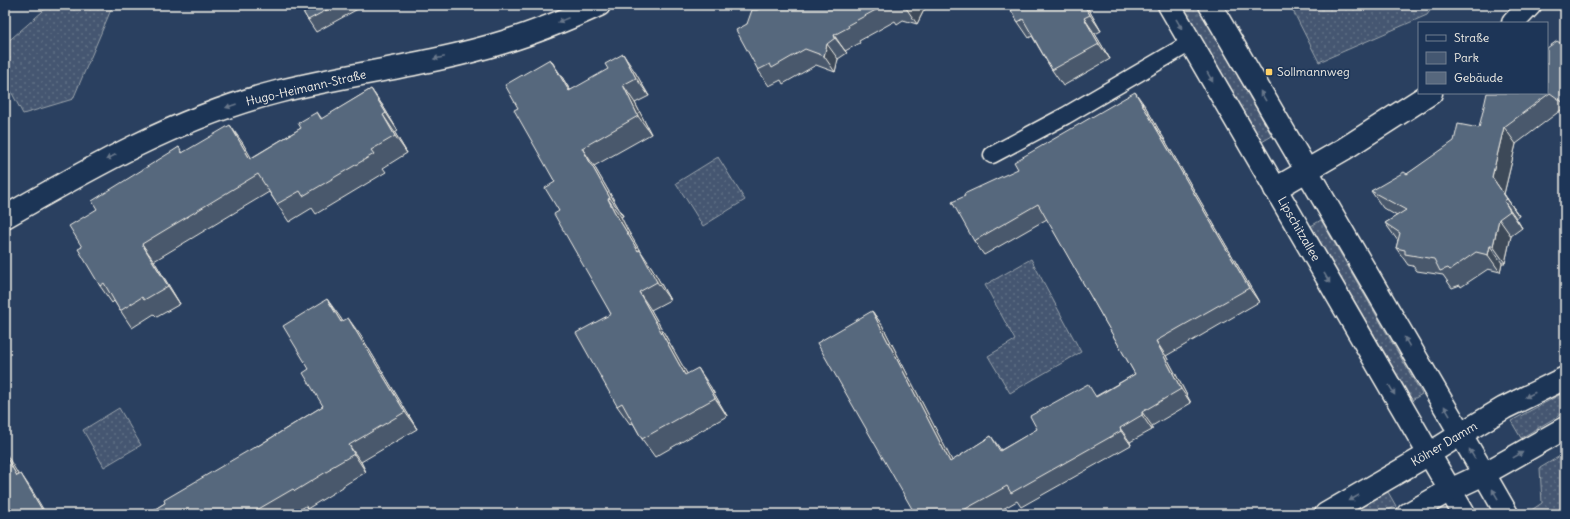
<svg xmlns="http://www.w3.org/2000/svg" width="1570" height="519" font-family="Delius,sans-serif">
  <defs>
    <pattern id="green-dots" width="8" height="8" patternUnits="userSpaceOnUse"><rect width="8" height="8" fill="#445771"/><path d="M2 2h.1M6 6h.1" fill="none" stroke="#607085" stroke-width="1.8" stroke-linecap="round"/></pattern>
  </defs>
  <rect width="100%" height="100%" fill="#2a4060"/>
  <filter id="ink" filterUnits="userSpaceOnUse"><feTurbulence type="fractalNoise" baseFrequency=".025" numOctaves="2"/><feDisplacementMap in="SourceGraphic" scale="8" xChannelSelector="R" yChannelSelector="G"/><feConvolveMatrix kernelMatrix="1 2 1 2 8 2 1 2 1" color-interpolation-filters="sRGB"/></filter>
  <g filter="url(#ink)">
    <!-- green -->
    <g fill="url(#green-dots)" stroke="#9ca4ac">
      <polygon points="50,5 113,5 73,99 23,114 5,80 5,44"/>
      <polygon points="1182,5 1197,5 1272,136 1262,142"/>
      <polygon points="1290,5 1434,5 1427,15 1319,62"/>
      <polygon points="718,157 745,200 703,226 676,183"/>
      <polygon points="1321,220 1422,394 1412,400 1311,226"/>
      <polygon points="1031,259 1081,352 1010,393 988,356 1015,340 985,285"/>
      <polygon points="1565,392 1565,412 1521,438 1511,421"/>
      <polygon points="119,408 141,445 104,467 83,430"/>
      <polygon points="1565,453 1565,514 1532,514 1530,511 1542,503 1540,468"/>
      <polygon points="1388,492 1396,506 1382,514 1350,514"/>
    </g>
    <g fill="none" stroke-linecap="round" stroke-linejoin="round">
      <!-- lane casing -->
      <g stroke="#f4f1e8" stroke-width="19">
        <polyline id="lane" points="992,155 1065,116 1190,43"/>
      </g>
      <!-- street casing -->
      <g stroke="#f4f1e8" stroke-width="25">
        <g id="street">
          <polyline points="1513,23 1530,5"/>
          <polyline points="1275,189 1344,149 1431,93"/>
          <path d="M 5,217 C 92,167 179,117 277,92 C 352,73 430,65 504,42 C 537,32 568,19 599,5"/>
          <polyline points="1461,434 1504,408 1565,378"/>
          <polyline points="1450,490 1464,514"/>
          <polyline points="1507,514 1484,474 1565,428"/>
        </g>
      </g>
      <!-- secondary casing -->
      <g stroke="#f4f1e8" stroke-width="25">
        <g id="secondary">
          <polyline points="1169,5 1450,490"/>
          <polyline points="1210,5 1484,474 1450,490 1408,514"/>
          <polyline points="1326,514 1429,454 1461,434"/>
        </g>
      </g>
      <!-- lane -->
      <use href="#lane" stroke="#1d3557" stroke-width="16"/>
      <!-- street -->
      <use href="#street" stroke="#1d3557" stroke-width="22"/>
      <!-- secondary -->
      <use href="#secondary" stroke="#1d3557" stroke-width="22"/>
    </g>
    <!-- wall -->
    <g fill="#4a596c" stroke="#f4f1e8">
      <polygon points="299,5 365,5 316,32 308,20"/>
      <polygon points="767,5 930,5 925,8 917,24 903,20 897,24 895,21 859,41 860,43 845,51 847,53 838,59 835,72 816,65 783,84 781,80 769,86 758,70 747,24 757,10"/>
      <polygon points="1008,5 1086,5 1101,31 1095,34 1110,59 1063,86 1052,70 1032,36 1029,38 1018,22"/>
      <polygon points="1565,46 1565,112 1561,110 1516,144 1504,194 1519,216 1516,218 1522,228 1511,236 1505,263 1502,263 1500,272 1488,269 1461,287 1460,285 1452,288 1443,275 1417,271 1413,266 1408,265 1396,248 1398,241 1385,223 1397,216 1383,208 1371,191 1407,174 1479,128"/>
      <polygon points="550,59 562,77 570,90 635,72 649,96 635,103 651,134 594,166 623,216 621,217 627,229 639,250 652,268 670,300 651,310 687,374 710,386 727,416 655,457 642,439 633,423 630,424 617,406 611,314 559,211 555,182 518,108"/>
      <polygon points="371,89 383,106 398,131 395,133 407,153 383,168 386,172 316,214 312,208 289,222 269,192 154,261 180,304 157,317 154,314 132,328 114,301 112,303 100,286 82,247 97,209 179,147 183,153 242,142 251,158 301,128 317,112 322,119"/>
      <polygon points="1145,106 1259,302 1166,356 1191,403 1152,426 1152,430 1130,442 1131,445 1021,507 1017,501 994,514 915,514 872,311 882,325 952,461 991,436 1001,450 1135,374 1047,219 984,255 974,241 1018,169"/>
      <polygon points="340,317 343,322 361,336 417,429 361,462 366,472 343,486 343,487 307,509 306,506 292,514 147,514 323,406 309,369"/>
    </g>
    <!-- shaded-wall -->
    <g fill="#3c4858" stroke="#f4f1e8">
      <polygon points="908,5 923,5 925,8 917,24 906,8"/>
      <polygon points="1084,5 1086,5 1101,31 1090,15"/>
      <polygon points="1084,18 1095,34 1110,59 1099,44"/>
      <polygon points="834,35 845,51 847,53 835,38"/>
      <polygon points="827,44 838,59 835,72 824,56"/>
      <polygon points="623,54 635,72 649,96 636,78"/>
      <polygon points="550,59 562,77 581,109 569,91"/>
      <polygon points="623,85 635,103 651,134 638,116"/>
      <polygon points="371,89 383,106 398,131 386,113"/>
      <polygon points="1135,92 1145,106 1259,302 1249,288"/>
      <polygon points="383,115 395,133 407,153 395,136"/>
      <polygon points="230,125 242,142 262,176 250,159"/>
      <polygon points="1504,127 1516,144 1504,194 1519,216 1492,177"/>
      <polygon points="582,148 594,166 623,216 610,198"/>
      <polygon points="608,199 621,217 627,229 643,256 640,250 652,268 670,300 657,282 638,251 614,211"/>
      <polygon points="1504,201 1516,218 1522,228 1510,211"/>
      <polygon points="1499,219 1511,236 1505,263 1493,246"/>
      <polygon points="142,244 154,261 180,304 168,286"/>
      <polygon points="1490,246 1502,263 1500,272 1488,255"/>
      <polygon points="639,292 651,310 698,393 685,375"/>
      <polygon points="327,299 340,317 353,340 341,322"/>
      <polygon points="872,311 882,325 960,476 950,462"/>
      <polygon points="348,318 361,336 417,429 405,412"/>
      <polygon points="1156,341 1166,356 1191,403 1181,389"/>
      <polygon points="698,368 710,386 727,416 715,398"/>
      <polygon points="1142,412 1152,426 1152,430 1142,415"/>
      <polygon points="1120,428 1130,442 1131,445 1121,431"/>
      <polygon points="349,445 361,462 366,472 354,454"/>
      <polygon points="5,452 30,494 17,476 5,455"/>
      <polygon points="21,474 33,492 46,514 44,513"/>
    </g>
    <!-- building -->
    <g fill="#56677d" stroke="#f4f1e8">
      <polygon points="299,5 336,5 308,20"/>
      <polygon points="767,5 891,5 886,8 885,5 848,25 849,27 834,35 835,38 827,44 824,56 805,49 772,68 770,64 758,70 736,30 747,24 752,10 757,10"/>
      <polygon points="893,5 908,5 906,8"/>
      <polygon points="1008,5 1084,5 1090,15 1084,18 1099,44 1052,70 1023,19 1018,22"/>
      <polygon points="1557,41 1565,46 1565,101 1564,103 1550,93 1504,127 1492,177 1507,199 1504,201 1510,211 1499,219 1493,246 1490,246 1488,255 1476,252 1450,270 1448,268 1440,271 1434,259 1405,254 1405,250 1396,248 1400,233 1385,223 1406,210 1371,191 1404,172 1407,174 1454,141 1458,124 1479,128 1487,93 1547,93 1547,48"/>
      <polygon points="623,54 636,78 623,85 638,116 582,148 610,198 608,199 614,211 638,251 640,250 657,282 639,292 685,375 698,368 715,398 642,439 622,403 617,406 576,333 611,314 554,214 559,211 545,188 555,182 514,110 518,108 505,85 550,59 569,91 608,69 605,64"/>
      <polygon points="371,89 386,113 383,115 395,136 371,150 374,154 303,196 300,191 277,204 258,174 142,244 168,286 144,300 142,297 120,311 104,283 100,286 78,249 82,247 69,226 97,209 92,201 179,147 182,153 230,125 250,159 301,128 298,123 317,112 321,119"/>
      <polygon points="1135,92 1249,288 1156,341 1181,389 1142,412 1142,415 1120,428 1121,431 1011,493 1007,486 960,512 961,514 915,514 817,343 872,311 950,462 991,436 1000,451 1037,429 1030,416 1088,384 1096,397 1135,374 1038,204 974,241 952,202 965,196 964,194 1018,169 1014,162"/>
      <polygon points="327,299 341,322 348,318 405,412 349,445 354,454 330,468 331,469 295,491 293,489 250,514 147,514 165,503 164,500 258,445 258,446 323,406 303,373 309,369 283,326"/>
      <polygon points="5,455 17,476 21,474 44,513 43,514 5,514"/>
    </g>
    <!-- one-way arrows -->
    <defs><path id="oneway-solid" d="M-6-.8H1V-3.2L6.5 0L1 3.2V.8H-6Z"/></defs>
    <g fill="#68778a">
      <use href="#oneway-solid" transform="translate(563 20) rotate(158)"/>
      <use href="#oneway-solid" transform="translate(1179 24) rotate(60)"/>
      <use href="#oneway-solid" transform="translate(439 58) rotate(168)"/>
      <use href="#oneway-solid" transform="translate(1210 77) rotate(60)"/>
      <use href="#oneway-solid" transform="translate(1263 96) rotate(-120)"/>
      <use href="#oneway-solid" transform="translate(231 106) rotate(161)"/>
      <use href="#oneway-solid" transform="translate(111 157) rotate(152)"/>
      <use href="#oneway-solid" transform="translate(1327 278) rotate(60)"/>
      <use href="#oneway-solid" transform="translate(1407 342) rotate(-120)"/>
      <use href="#oneway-solid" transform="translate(1392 390) rotate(60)"/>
      <use href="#oneway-solid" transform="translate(1530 395) rotate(153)"/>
      <use href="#oneway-solid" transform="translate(1447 411) rotate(-120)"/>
      <use href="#oneway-solid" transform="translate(1472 454) rotate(-120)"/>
      <use href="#oneway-solid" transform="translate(1518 455) rotate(-29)"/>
      <use href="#oneway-solid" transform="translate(1495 494) rotate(-120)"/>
      <use href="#oneway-solid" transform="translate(1354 498) rotate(150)"/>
    </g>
  </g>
  <!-- markers -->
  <rect fill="#ffd166" stroke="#1d3557" stroke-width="1.5" x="1265" y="68" width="8" height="8" rx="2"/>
  <g text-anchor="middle" stroke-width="3" stroke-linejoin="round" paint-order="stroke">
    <!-- poi labels -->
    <g font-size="12" fill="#f4f1e8" stroke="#1d3557" text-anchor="start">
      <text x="1277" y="76">Sollmannweg</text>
    </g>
    <!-- street labels -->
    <g font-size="12" fill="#f4f1e8" stroke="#1d3557">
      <text transform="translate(306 88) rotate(-13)" y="4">Hugo-Heimann-Straße</text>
      <text transform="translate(1299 229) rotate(60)" y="4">Lipschitzallee</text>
      <text transform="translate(1444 444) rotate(-31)" y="4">Kölner Damm</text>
    </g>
  </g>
  <!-- margin -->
  <rect width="1570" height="519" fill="none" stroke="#1d3557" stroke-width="20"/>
  <rect x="10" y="10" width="1550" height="499" fill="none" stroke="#f4f1e8" stroke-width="1.5" filter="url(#ink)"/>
  <!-- legend -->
  <rect x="1418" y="22" width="130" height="72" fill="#1d3557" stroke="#738091"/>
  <rect x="1426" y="35" width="20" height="6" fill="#1d3557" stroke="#738091"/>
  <text x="1454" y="42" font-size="12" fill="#f4f1e8">Straße</text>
  <rect x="1426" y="52" width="20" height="12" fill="#445771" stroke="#738091"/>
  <text x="1454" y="62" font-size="12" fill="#f4f1e8">Park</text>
  <rect x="1426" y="72" width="20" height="12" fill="#56677d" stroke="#738091"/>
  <text x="1454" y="82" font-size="12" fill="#f4f1e8">Gebäude</text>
</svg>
